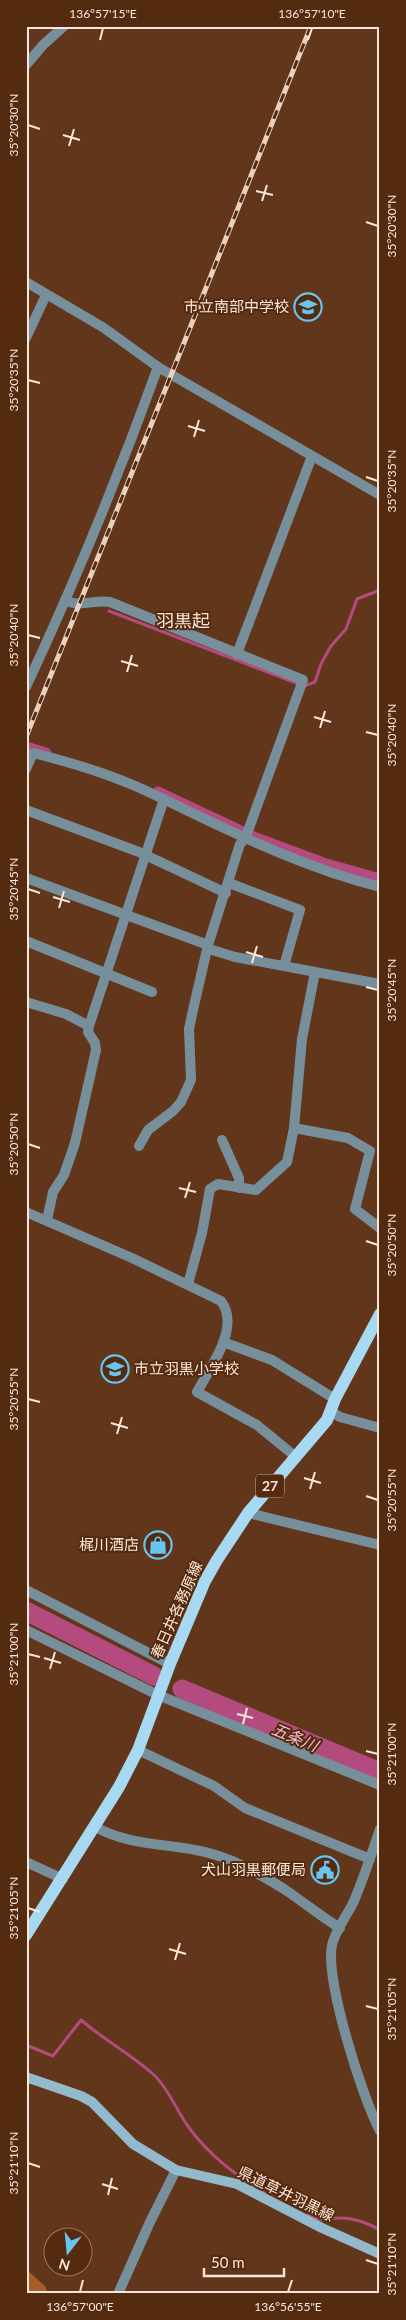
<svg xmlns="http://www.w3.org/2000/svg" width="406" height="2320" font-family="Lato,'Noto Sans JP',sans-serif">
  <rect width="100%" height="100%" fill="#61361a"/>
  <!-- forest -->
  <polygon fill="#a75c2a" points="26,2269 46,2287 47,2294 26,2294"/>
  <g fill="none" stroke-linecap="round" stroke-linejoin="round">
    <!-- stream -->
    <g stroke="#b34b7f" stroke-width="3">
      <polyline points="109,611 304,686 315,682 321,664 331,646 346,629 357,599 380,590"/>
      <path d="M 26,2045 L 53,2056 L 81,2020 C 104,2040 131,2054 154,2075 C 169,2089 177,2112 190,2129 C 210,2156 236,2175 264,2193"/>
      <path d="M 308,2215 C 326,2224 325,2217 342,2218 C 354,2218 370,2224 380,2230"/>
    </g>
    <!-- canal -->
    <g stroke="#b34b7f" stroke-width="11">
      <polyline points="26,747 46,753"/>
      <polyline points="158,792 256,838 323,863 380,879"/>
    </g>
    <!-- river -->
    <g stroke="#b34b7f" stroke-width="19">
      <polyline points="26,1611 154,1676"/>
      <polyline points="182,1689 380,1772"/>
    </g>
    <!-- minor -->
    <g stroke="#778f9b" stroke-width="10">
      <polyline points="26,65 43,45 64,26"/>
      <polyline points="26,282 104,328 158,367 380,495"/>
      <polyline points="26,338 46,295"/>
      <path d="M 65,600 C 79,608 95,599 110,602 L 303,680 L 245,839 L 240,844 L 208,945 L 193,1010 L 189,1029 L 191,1080 L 181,1102 L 173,1111 L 148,1130 L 139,1146"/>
      <polyline points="237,654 312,456"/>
      <path d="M 26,687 C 75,582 119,475 158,367"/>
      <path d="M 26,769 L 33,753 C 74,763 116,776 155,795 C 228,830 300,867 380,887"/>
      <polyline points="26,810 139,852 226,893"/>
      <polyline points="26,878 208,945"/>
      <polyline points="229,883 300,910 284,966"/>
      <polyline points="26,941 152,992"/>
      <polyline points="209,949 235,957 380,984"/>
      <polyline points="26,1002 66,1014 89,1026"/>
      <polyline points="294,1128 348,1138 370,1151 355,1209 380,1228"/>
      <polyline points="222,1140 239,1178 239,1188"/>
      <path d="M 26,1212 L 132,1258 L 221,1301 C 241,1327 210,1368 197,1392 L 257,1425 L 296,1457"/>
      <polyline points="47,1220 53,1192 64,1175 75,1143 96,1050 95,1043 88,1032 89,1026 164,799"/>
      <polyline points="188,1284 202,1233 210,1189 218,1184 256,1190 287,1162 294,1128 302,1039 315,972"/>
      <polyline points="223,1342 272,1360 335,1399"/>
      <polyline points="332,1412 340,1417 380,1428"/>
      <polyline points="248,1513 380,1545"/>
      <polyline points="26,1590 170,1664"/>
      <polyline points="26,1630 158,1695 380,1785"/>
      <polyline points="138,1750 214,1786 245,1808 370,1859"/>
      <path d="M 94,1826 C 134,1850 184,1841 227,1859 C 245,1866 274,1882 290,1893 C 307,1905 323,1918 340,1928"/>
      <path d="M 380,1829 C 372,1853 364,1877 354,1901 C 348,1914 335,1931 332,1945 C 325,1980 362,2097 380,2131"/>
      <polyline points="26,1862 63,1879"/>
      <polyline points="118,2294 150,2222 176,2170"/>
    </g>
    <!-- secondary -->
    <polyline stroke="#93b9cd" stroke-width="10" points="26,2077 81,2096 92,2102 133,2144 176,2170 237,2184 322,2228 380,2254"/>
    <!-- primary -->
    <polyline stroke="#a8d9f3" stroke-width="12" points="26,1935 119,1787 138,1750 170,1664 205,1581 217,1560 248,1513 327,1420 335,1399 380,1314"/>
    <!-- rail casing -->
    <g stroke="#e9d0c1" stroke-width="5">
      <polyline id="rail" points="26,737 311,26"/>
    </g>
    <!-- rail -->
    <use href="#rail" stroke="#552b0f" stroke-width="3" stroke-dasharray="9" stroke-linecap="butt"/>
  </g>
  <!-- ticks -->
  <path fill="none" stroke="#fce6d9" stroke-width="2" d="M 100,40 L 103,28M 308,40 L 312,28M 28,125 L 40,129M 63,135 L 80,140M 69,146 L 74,129M 256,191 L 273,195M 262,201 L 267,185M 366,222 L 378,226M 28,380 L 40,383M 188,426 L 205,431M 194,437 L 199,420M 366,477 L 378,481M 28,635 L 40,638M 121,661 L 138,666M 127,672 L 132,655M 314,717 L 331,722M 320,728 L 325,711M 366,732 L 378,735M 28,889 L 40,893M 53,897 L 70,902M 59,908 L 64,891M 246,952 L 263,957M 252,963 L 257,946M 366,987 L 378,990M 28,1144 L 40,1148M 179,1188 L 196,1192M 185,1198 L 190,1182M 366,1241 L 378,1245M 28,1399 L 40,1402M 111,1423 L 128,1428M 117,1434 L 122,1417M 304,1478 L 321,1483M 310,1489 L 315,1472M 366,1496 L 378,1500M 28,1654 L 40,1657M 44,1658 L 61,1663M 50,1669 L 55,1652M 237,1714 L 253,1718M 243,1724 L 247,1708M 366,1751 L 378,1754M 28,1908 L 40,1912M 169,1949 L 186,1954M 175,1960 L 180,1943M 366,2006 L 378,2009M 28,2163 L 40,2167M 102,2184 L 118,2189M 108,2195 L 112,2178M 366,2260 L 378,2264M 80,2292 L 83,2280M 288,2292 L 292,2280"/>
  <!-- icons -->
  <defs>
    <g id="school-ring" transform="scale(1.4375)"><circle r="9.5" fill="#552b0f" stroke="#69c4f0" stroke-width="1.5"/><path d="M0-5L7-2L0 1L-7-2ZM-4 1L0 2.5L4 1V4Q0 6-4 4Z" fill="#69c4f0"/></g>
    <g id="shop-ring" transform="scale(1.4375)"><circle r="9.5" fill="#552b0f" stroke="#69c4f0" stroke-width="1.5"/><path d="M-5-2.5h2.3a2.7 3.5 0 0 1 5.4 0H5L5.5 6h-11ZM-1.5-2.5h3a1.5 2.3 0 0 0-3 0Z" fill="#69c4f0"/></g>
    <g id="civic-ring" transform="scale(1.4375)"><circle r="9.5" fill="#552b0f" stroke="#69c4f0" stroke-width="1.5"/><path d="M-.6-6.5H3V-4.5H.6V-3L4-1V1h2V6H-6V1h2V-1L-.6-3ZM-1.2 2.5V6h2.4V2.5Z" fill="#69c4f0"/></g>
  </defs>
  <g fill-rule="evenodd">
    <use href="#school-ring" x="308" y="307"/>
    <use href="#school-ring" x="115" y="1369"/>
    <use href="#shop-ring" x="158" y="1545"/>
    <use href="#civic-ring" x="325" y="1870"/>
  </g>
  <g text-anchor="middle" stroke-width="4" stroke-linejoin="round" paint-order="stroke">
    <!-- shield labels -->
    <rect fill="#552b0f" stroke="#caae9c" stroke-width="1" x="256" y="1474.5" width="28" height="23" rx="4"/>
    <g font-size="14" font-weight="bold" fill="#fce6d9">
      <text x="270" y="1491">27</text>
    </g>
    <!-- poi labels -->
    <g font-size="15" fill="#fce6d9" stroke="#552b0f" text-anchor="end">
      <text x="289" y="312">市立南部中学校</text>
      <text x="134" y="1374" text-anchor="start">市立羽黒小学校</text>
      <text x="139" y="1550">梶川酒店</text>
      <text x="306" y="1875">犬山羽黒郵便局</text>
    </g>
    <!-- street labels -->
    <g font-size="15" fill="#fce6d9" stroke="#552b0f">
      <text transform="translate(177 1610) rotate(-66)" y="5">春日井各務原線</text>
      <text transform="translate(286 2194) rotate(26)" y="5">県道草井羽黒線</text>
    </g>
    <!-- water labels -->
    <g font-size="16" font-style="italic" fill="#f5bdd4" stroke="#552b0f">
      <text transform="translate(295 1737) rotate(23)" y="6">五条川</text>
    </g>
    <!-- quarter labels -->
    <g font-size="18" fill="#fce6d9" stroke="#552b0f">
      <text x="183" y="627">羽黒起</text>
    </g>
  </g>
  <!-- border -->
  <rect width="406" height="2320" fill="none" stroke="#552b0f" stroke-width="55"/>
  <!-- north arrow -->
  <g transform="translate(68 2252) rotate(196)"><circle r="24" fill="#552b0f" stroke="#987660"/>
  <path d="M0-4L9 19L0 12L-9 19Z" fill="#69c4f0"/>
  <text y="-8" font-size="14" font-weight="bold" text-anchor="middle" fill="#fce6d9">N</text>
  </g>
  <!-- scale -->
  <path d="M204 2268v8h80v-8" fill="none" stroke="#fce6d9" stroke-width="2.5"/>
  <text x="211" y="2268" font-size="15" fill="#fce6d9" stroke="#552b0f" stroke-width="4" paint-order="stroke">50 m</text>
  <rect x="28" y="28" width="350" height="2264" fill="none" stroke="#fce6d9" stroke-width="2"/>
  <g font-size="12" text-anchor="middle" fill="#fce6d9">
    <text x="103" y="18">136°57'15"E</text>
    <text x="312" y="18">136°57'10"E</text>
    <text transform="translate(14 125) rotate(-90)" y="4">35°20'30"N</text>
    <text transform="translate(392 226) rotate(-90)" y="4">35°20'30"N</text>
    <text transform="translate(14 380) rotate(-90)" y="4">35°20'35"N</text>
    <text transform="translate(392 481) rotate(-90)" y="4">35°20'35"N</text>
    <text transform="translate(14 635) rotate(-90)" y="4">35°20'40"N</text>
    <text transform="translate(392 735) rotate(-90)" y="4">35°20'40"N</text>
    <text transform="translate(14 889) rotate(-90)" y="4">35°20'45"N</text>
    <text transform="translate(392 990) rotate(-90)" y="4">35°20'45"N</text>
    <text transform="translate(14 1144) rotate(-90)" y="4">35°20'50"N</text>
    <text transform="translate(392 1245) rotate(-90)" y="4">35°20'50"N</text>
    <text transform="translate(14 1399) rotate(-90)" y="4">35°20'55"N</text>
    <text transform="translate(392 1500) rotate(-90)" y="4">35°20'55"N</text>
    <text transform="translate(14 1654) rotate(-90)" y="4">35°21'00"N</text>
    <text transform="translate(392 1754) rotate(-90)" y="4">35°21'00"N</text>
    <text transform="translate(14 1908) rotate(-90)" y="4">35°21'05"N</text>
    <text transform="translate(392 2009) rotate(-90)" y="4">35°21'05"N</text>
    <text transform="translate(14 2163) rotate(-90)" y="4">35°21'10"N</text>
    <text transform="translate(392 2264) rotate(-90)" y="4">35°21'10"N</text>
    <text x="80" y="2311">136°57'00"E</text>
    <text x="288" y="2311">136°56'55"E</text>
  </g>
</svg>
